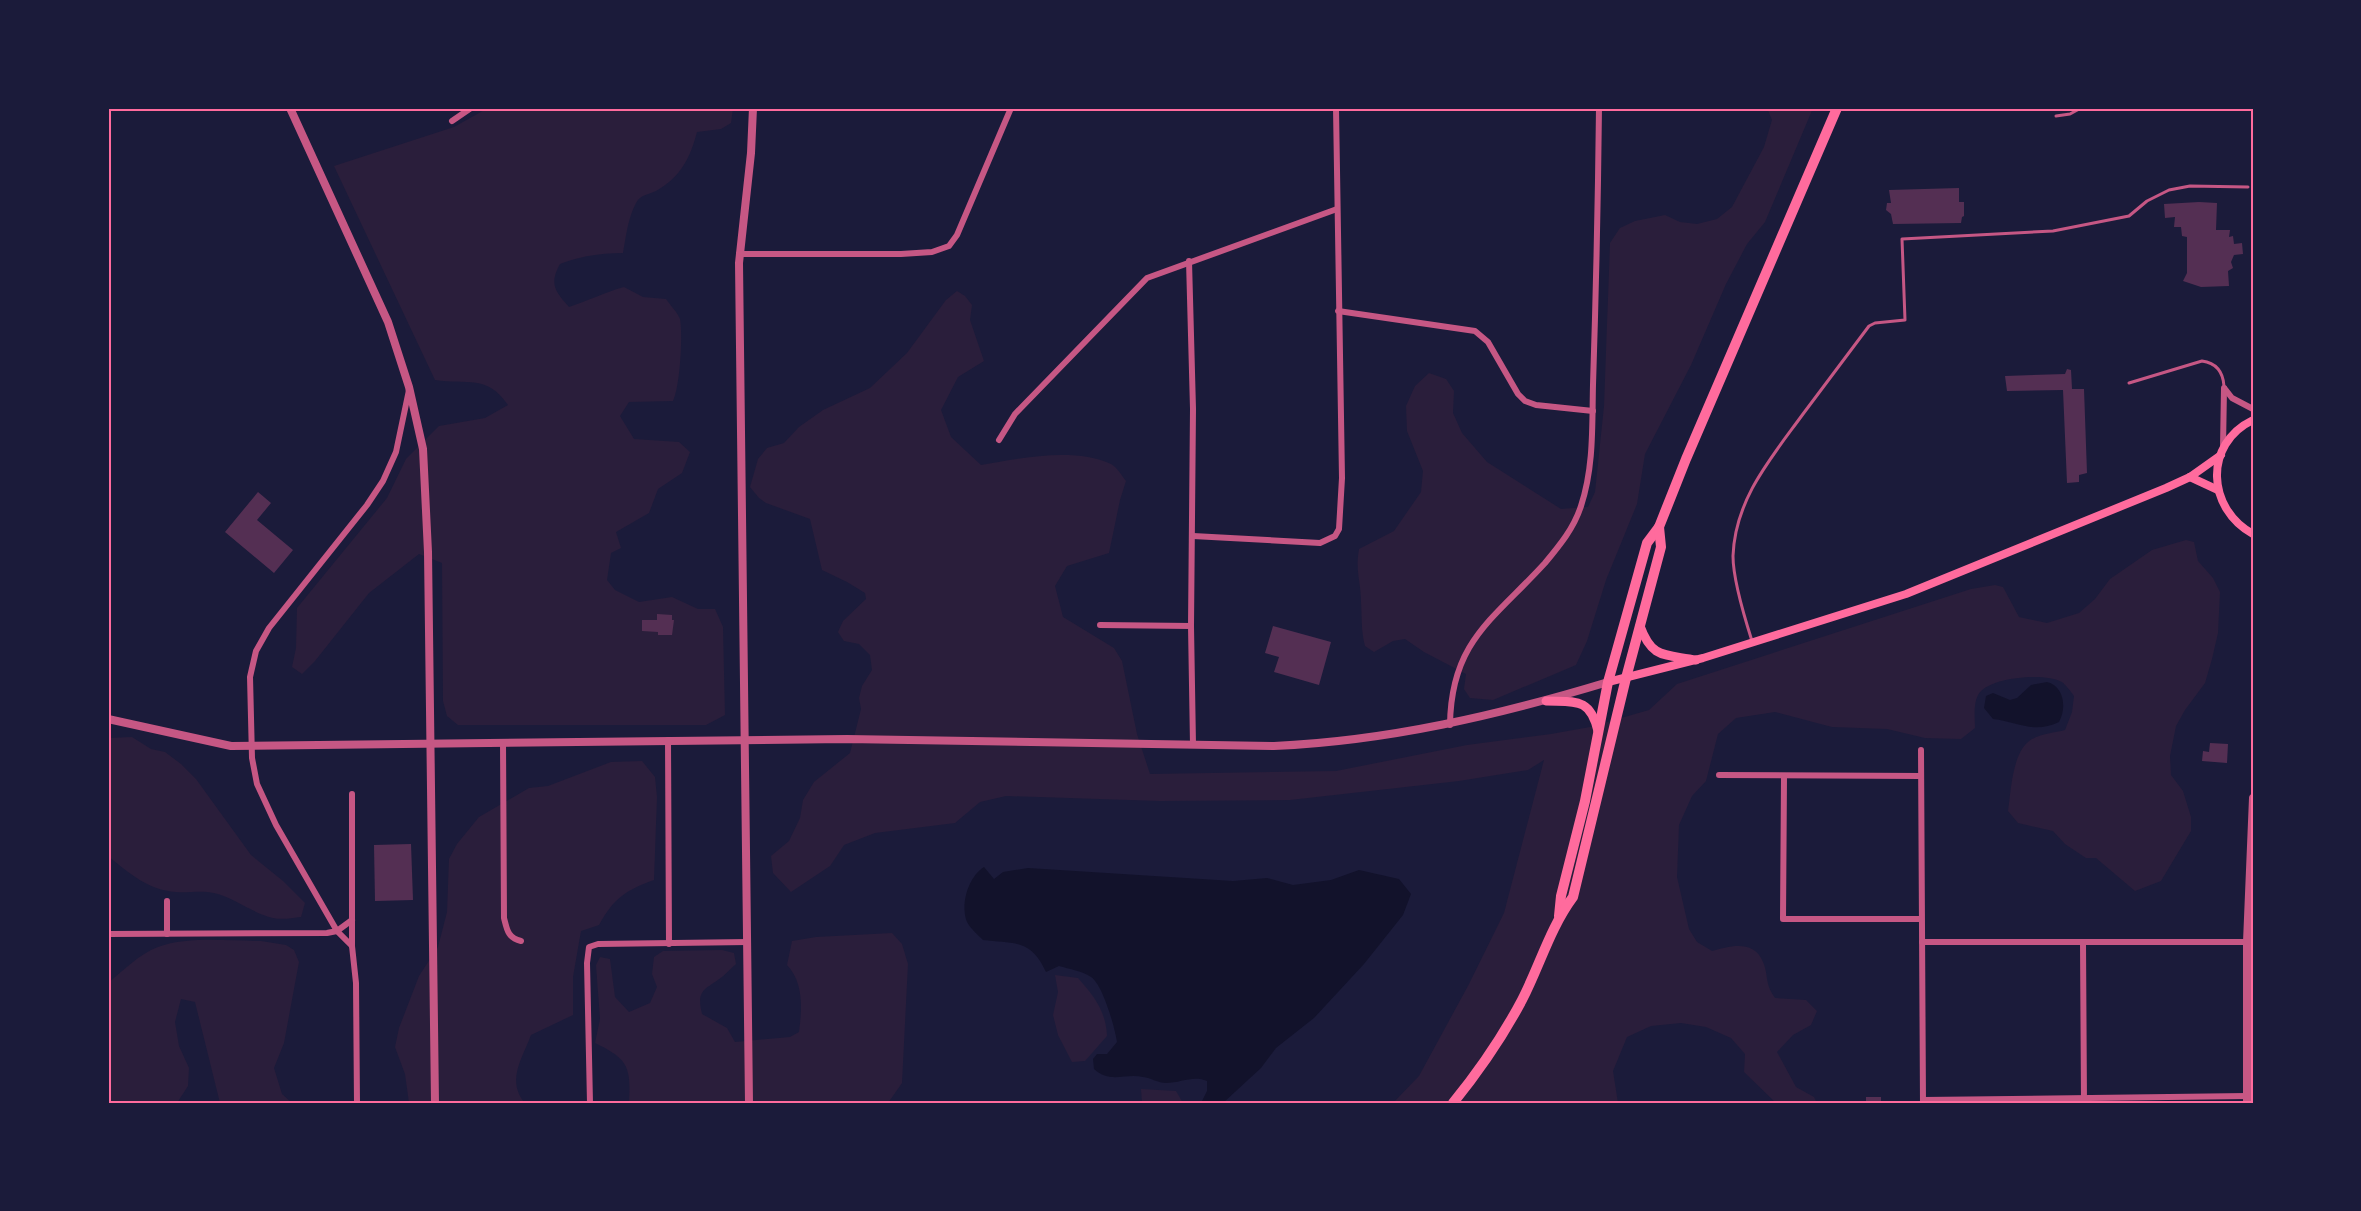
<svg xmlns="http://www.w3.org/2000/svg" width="2361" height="1211" font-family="'Fira Sans',sans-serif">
  <rect width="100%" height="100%" fill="#1b1b3a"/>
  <!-- green -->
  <g fill="#2a1e3b">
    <path d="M 488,108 L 733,108 L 731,123 L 721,129 L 697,132 C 690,158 681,177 656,191 C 648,195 641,194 636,203 C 628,218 626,236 623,253 C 600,253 582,256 560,264 C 549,284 555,291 569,307 C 588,301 605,292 624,287 L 643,297 L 666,299 C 670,305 678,313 680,319 C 683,335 680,387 673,401 L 629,402 L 620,416 L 634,439 L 679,442 L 690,452 L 682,473 L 658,489 L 649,513 L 616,532 L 621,548 L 611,553 L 607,580 L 615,590 L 639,602 L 672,597 L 698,609 L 715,609 L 723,627 L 725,715 L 706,725 L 458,725 L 447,716 L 443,701 L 442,563 L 419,554 L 369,593 L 315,661 L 302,674 L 292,667 L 296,648 L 297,608 L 387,498 L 406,459 L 439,426 L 485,418 L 508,405 C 487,374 467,385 435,380 L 334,166 L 454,127 Z"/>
    <path d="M 1767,108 L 1813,108 L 1765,222 L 1747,244 L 1726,284 L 1691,365 L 1645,454 L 1637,504 L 1606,580 L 1587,641 L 1576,665 L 1493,700 L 1470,698 L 1464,689 L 1466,674 L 1424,652 L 1405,639 L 1393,641 L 1374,652 L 1365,646 C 1361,631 1362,618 1361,602 C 1361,581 1355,572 1359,549 L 1394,531 L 1421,492 L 1423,471 L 1407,431 L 1406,406 L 1415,386 L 1429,373 L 1446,379 L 1454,391 L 1453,413 L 1462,433 L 1487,462 L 1561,509 L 1588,507 L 1595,492 L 1604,406 L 1610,243 L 1620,228 L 1635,221 L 1665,215 L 1680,222 L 1697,224 L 1717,219 L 1732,207 L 1764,147 L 1772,120 Z"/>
    <path d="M 957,291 L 965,296 L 972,305 L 970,320 L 984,361 L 958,377 L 941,410 L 951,437 L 981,465 C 1019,458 1075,447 1111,464 C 1117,467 1122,476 1126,481 L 1120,500 L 1109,553 L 1067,566 L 1055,586 L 1063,617 L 1114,648 L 1122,661 L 1137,734 L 1150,774 L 1336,771 L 1467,745 L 1551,734 L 1590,727 L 1649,710 L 1677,684 L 1971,589 L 1995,585 L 2003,587 L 2019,617 L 2047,623 L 2079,613 L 2095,599 L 2110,579 L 2152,550 L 2186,540 L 2194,542 L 2198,561 L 2213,578 L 2220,592 L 2218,633 L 2212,659 L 2205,683 L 2185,710 L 2176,726 L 2170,756 L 2171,775 L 2183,791 L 2191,817 L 2191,831 L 2161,881 L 2135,891 L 2096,858 L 2086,858 L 2065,844 L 2053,831 L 2018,823 L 2008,811 C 2011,791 2012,756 2028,742 C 2037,734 2054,733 2065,730 L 2072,712 L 2074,696 C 2071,692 2066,685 2062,682 C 2045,672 1987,677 1978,695 C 1973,705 1975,718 1975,728 L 1961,739 L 1925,738 L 1887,729 L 1832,727 L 1775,712 L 1736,718 L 1718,734 L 1706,781 L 1692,796 L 1679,825 L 1677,877 L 1689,929 L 1697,942 L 1712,951 C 1729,946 1754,939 1763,962 C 1769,976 1764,982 1775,998 L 1806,1000 L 1817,1011 L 1811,1025 L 1793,1035 L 1777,1052 L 1796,1087 L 1814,1097 L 1817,1103 L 1776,1103 L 1744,1072 L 1745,1054 L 1731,1038 L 1706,1027 L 1681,1023 L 1651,1026 L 1627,1037 L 1613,1071 L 1618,1103 L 1393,1103 L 1419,1076 L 1469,984 L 1504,913 L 1544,760 L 1528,770 L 1459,781 L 1290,800 L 1160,801 L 1006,796 L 980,802 L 955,823 L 875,833 L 844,845 L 830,866 L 791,892 L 773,873 L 771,856 L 789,841 L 800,818 L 803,800 L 814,782 L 850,753 L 861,709 L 859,698 L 862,686 L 872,670 L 870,655 L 859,644 L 844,641 L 838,632 L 843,621 L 866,599 L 865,593 L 847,582 L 822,570 L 810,519 L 766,503 L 759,498 L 750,487 L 758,459 L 767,448 L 784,443 L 799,427 L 823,410 L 870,388 L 907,353 L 946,300 Z"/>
    <path d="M 132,737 L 151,749 L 165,752 L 181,764 L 196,779 L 251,855 L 283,881 L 305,903 L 301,917 C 292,918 282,920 273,918 C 252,913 235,898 214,893 C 202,890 188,893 176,892 C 148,890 129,873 108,856 L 108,738 Z"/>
    <path d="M 642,761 L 655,777 L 657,797 L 654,880 C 626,890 614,898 599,925 L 581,931 L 573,977 L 573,1015 L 531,1035 C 522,1059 506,1081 525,1103 L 409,1103 L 405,1074 L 395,1047 L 399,1028 L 419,976 L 438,947 L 447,912 L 449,859 L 457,844 L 479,817 L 529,788 L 548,786 L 611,762 Z"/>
    <path d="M 892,933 L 902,944 L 908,964 L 902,1083 L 888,1103 L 629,1103 C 631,1066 628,1059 595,1043 L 600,1019 L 596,965 L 600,957 L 610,959 L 615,997 L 629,1012 L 650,1003 L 657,987 L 652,974 L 654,957 L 663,951 L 722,950 L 734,953 L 736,964 C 731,968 727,973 722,977 C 705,990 696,989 702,1014 L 727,1028 L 735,1042 L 790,1037 L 799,1032 C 802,1009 804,983 787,965 L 792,941 L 816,937 Z"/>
    <path d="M 261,941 L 286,945 L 294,950 L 299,962 L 284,1043 L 274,1068 L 282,1094 L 292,1103 L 220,1103 L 195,1002 L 181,999 L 175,1022 L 179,1046 L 189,1068 L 188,1086 L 177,1103 L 108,1103 L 108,983 C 123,971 139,954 158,947 C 189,936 228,941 261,941 Z"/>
    <path d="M 1055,975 L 1078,978 C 1094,996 1106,1011 1107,1036 L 1085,1061 L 1072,1062 L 1058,1035 L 1053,1015 L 1058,992 Z"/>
    <polygon points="1141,1089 1176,1091 1183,1103 1142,1103"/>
  </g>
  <!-- water -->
  <g fill="#12122b">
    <path d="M 2047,682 C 2064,686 2067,708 2059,722 C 2034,734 2018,722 1993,719 L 1984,708 L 1986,696 L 1993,693 L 2010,700 L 2017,698 L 2031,685 Z"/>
    <path d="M 984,867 L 994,879 L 1003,872 L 1028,868 L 1233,881 L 1267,878 L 1293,885 L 1331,880 L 1359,870 L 1399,879 L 1411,894 L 1403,915 L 1364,964 L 1314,1018 L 1276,1048 L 1261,1068 L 1223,1103 L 1201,1103 L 1207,1091 L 1207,1081 C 1193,1075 1181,1083 1166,1083 C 1158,1083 1151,1078 1143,1077 C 1125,1073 1110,1084 1094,1069 L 1093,1059 L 1097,1054 L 1107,1054 L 1117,1042 C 1115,1028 1103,985 1091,977 C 1083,971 1069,969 1059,966 L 1046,972 C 1031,938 1013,944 983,940 C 978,935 970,928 967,922 C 960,905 968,877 984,867 Z"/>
  </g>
  <!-- building -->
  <g fill="#542f53">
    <polygon points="1959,188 1959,202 1964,202 1964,216 1962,217 1961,223 1893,224 1891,214 1886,210 1887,203 1891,203 1889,190"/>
    <polygon points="2199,202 2217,203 2216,230 2230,230 2229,237 2233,236 2234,244 2242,243 2243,254 2234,255 2231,262 2233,268 2228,271 2229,286 2201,287 2183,281 2187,273 2187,237 2182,236 2181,227 2174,227 2175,217 2165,218 2164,204"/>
    <polygon points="2067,369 2071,370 2072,389 2084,389 2087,473 2079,475 2079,482 2067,483 2063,390 2007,391 2005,376 2065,374"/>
    <polygon points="258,492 271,503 257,520 293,550 274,573 225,532"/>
    <polygon points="657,614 672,615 672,620 674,620 672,635 658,635 658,632 642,631 642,620 657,620"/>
    <polygon points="1273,626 1331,642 1319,685 1274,672 1279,657 1265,653"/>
    <polygon points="2210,743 2228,744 2227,763 2202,761 2203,751 2209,752"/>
    <polygon points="411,844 413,900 375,901 374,845"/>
    <rect x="1866" y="1097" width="15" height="6"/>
  </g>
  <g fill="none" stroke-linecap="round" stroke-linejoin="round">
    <!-- service -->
    <g stroke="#c65784" stroke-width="3">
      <polyline points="2056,116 2070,114 2081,108"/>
      <path d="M 2129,383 L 2202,361 C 2217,363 2223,372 2224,386"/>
      <path d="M 1752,641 C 1745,619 1733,577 1733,556 C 1735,499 1771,458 1803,414 C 1825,385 1847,355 1869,326 L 1875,323 L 1905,320 L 1902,239 L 2053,231 L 2129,216 L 2147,201 L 2169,190 L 2190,186 L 2248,187"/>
    </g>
    <!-- minor -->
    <g stroke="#c65784" stroke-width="6">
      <polyline points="452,121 471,108"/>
      <polyline points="739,254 901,254 932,252 949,246 957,235 1011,108"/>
      <polyline points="1189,261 1193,409 1191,626 1193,745"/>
      <polyline points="1338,311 1475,331 1488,342 1518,394 1525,401 1536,405 1593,411"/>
      <polyline points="2225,389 2232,398 2253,409"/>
      <polyline points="999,440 1015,414 1147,278 1337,209"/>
      <polyline points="2223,448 2224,388"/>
      <polyline points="1193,536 1320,543 1335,536 1339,529 1342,478 1336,108"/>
      <polyline points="1100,625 1191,626"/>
      <path d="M 1450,725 C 1451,641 1494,619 1545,563 C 1560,545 1574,528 1581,506 C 1594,467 1592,425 1593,385 C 1596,292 1598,200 1599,108"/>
      <polyline points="668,740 669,944"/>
      <path d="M 503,742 L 504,918 C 507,930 508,938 521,941"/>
      <polyline points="1921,750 1923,1103"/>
      <polyline points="1719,775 1921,776"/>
      <polyline points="1784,777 1783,919 1921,919"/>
      <polyline points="352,794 352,946"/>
      <polyline points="167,901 167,934"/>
      <polyline points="108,934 327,933 337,931 352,920"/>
      <polyline points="1922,942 2247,942"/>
      <polyline points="2083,943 2084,1102"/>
      <polyline points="1923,1100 2247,1096"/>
      <polyline points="357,1103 356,983 352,946 337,931 276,825 257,784 252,758 250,677 256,651 269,628 367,505 383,481 396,452 409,390"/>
      <polyline points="590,1103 587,963 589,947 598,944 748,942"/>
    </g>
    <!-- tertiary -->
    <g stroke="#c65784" stroke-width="8">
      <polyline points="290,108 388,322 409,387 423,449 428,552 435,1103"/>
      <path d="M 108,719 L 231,746 L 847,739 L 1274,746 C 1388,741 1499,715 1608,682"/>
      <polyline points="749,1103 739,263 751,153 753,108"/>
      <polyline points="2247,1103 2247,942 2253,798"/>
    </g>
    <!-- secondary -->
    <g stroke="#ff6b9d" stroke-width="8">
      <path d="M 2253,420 C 2203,444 2207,509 2253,534"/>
      <polyline points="2190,477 2218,490"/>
      <polyline points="1608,682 1703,658 1906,594 2166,488 2190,477 2221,455"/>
    </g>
    <!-- primary -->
    <g stroke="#ff6b9d" stroke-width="9">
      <path d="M 1640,626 C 1652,659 1664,654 1696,660"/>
      <path d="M 1546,701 C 1575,702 1590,697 1598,731"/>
    </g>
    <!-- trunk -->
    <g stroke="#ff6b9d" stroke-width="10">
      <polyline points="1559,916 1561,896 1585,801 1608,682 1647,543 1659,527 1686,459 1837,108"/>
      <path d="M 1453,1103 C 1479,1071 1503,1036 1522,1000 C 1540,965 1550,928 1573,897 L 1626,678 L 1661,547 L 1659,527"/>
    </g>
  </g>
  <!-- border -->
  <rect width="2361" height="1211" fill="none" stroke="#1b1b3a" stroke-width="219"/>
  <rect x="110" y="110" width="2142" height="992" fill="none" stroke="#ff6b9d" stroke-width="2"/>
</svg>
